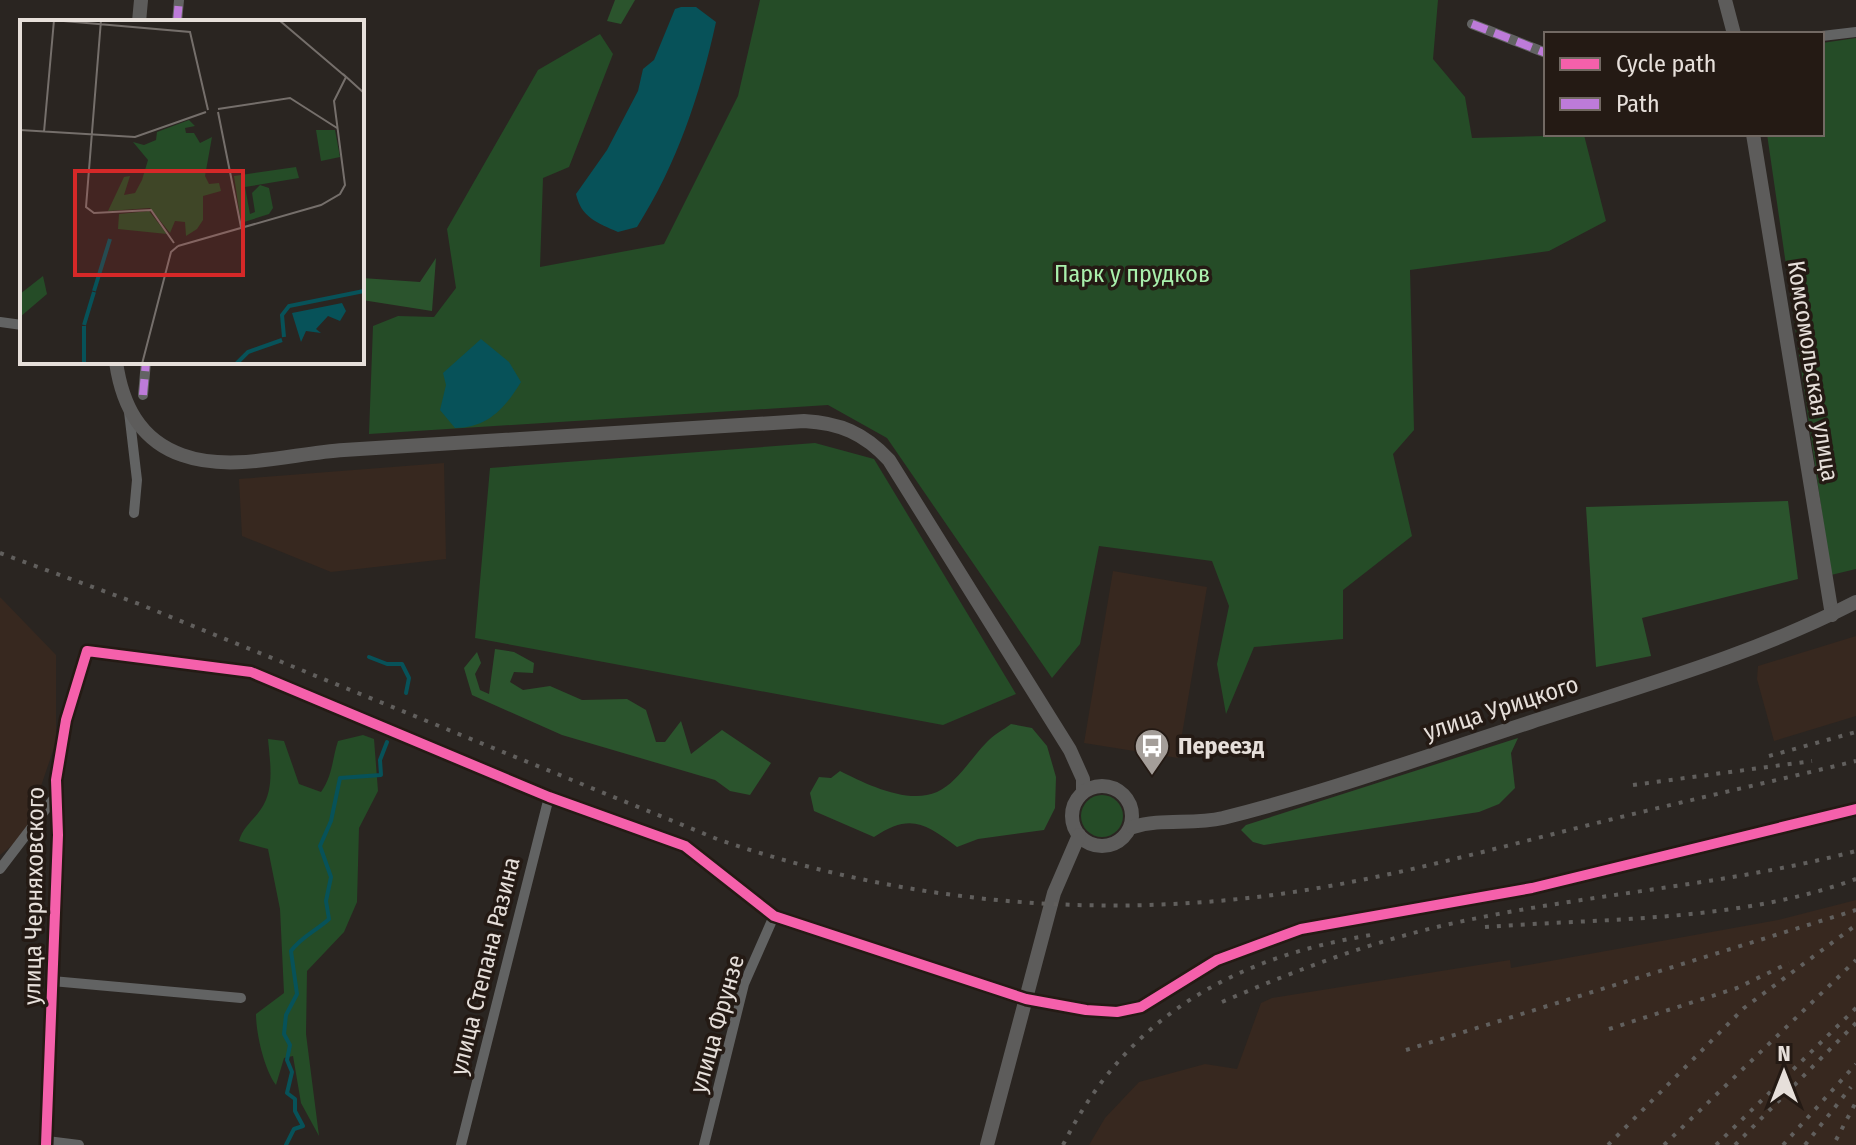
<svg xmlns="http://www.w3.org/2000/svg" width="1856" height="1145" font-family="'Fira Sans Condensed',sans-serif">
  <rect width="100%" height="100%" fill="#2a2521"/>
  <!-- built -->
  <g fill="#37281f">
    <polygon points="444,463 446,559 331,572 242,536 239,479"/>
    <polygon points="1113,571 1207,587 1178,758 1084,743"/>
    <polygon points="0,597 56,655 56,742 24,836 0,855"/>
    <polygon points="1856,636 1856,716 1774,741 1757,679 1758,666"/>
    <polygon points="1856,900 1856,1145 1089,1145 1105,1118 1139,1082 1205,1064 1237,1069 1261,1003 1272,998 1510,960 1511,968 1778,920"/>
  </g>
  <!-- green -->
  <g fill="#254c27">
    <polygon points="760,0 1438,0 1433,59 1465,97 1472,138 1584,135 1606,221 1549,251 1410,270 1414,430 1393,454 1412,536 1343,590 1343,639 1254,647 1226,714 1217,664 1229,606 1212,561 1099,546 1080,644 1052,678 887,438 828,405 369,434 373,326 398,316 434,317 456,288 447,229 538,70 600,34 613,54 569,167 543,178 540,267 664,244 738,96"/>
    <polygon points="1856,38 1856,569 1831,575 1767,134 1822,134 1822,43"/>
    <polygon points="815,443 874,459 1016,694 943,725 475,638 490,468"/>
    <path d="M 363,735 L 374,739 L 378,791 L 359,828 L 357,902 L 344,932 L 307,971 L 306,1034 L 319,1136 L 301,1103 L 293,1056 L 284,1058 L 276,1085 C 264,1069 256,1033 256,1014 L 284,993 L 280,909 L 268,849 L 239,841 C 243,827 253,821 261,809 C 275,789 270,762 268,739 L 284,741 L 299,784 L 321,792 C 333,775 332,759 338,741 Z"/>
    <circle cx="1102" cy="816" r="21"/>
  </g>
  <!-- forest -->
  <g fill="#2b542d">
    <polygon points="615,0 635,0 621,24 607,21"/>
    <polygon points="436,258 432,311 362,300 362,278 420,282"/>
    <polygon points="1788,501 1798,579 1642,618 1651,656 1596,667 1586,507"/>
    <polygon points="495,649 514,652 534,663 533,673 514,672 510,682 523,690 550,686 582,700 627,699 646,710 656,742 665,742 681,721 691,754 722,730 771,763 750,795 730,791 715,780 562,735 472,695 464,668 477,652 481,663 475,674 480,690 489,694"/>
    <path d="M 1011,724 L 1032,728 L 1047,746 L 1056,777 L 1055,808 L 1044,830 L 978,839 L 957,847 C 925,823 910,813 874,837 L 814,811 L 810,793 L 819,777 L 831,778 L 840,771 C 866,784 908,805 937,792 C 957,783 971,758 986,743 C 993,735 1003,730 1011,724 Z"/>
    <polygon points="1518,738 1511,753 1515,788 1499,804 1479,812 1264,845 1253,842 1241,830 1246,825"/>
  </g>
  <!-- water -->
  <g fill="#075259">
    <path d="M 681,7 L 696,7 L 716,22 C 700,95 677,164 637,227 L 618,232 C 597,223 581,217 576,194 L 607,150 L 638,91 L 643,69 L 654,60 L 675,9 Z"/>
    <path d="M 481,339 L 509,362 L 521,382 C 505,408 488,428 455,428 L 440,410 L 446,385 L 443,373 Z"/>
  </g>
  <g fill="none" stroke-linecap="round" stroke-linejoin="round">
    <!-- stream -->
    <g stroke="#075259" stroke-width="4">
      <polyline points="369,657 387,664 402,664 409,678 406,693"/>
      <path d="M 286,1145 L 294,1129 L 303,1126 L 295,1111 L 295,1099 L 287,1093 L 292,1072 L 287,1060 L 290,1045 L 284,1034 L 286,1015 L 297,994 L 291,951 C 301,937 316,931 329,919 L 326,901 L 331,877 L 320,846 L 331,821 L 340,778 L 381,775 L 380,760 L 387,742"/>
    </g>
    <!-- street -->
    <g stroke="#626363" stroke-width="10">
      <polyline points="177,22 179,0"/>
      <polyline points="1472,24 1546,53"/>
      <polyline points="1822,36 1856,32"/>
      <polyline points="0,322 22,325"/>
      <polyline points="143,395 146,362"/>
      <polyline points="129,412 137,480 134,513"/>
      <polyline points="0,869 55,797"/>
      <polyline points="52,981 241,998"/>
      <polyline points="47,1141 79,1145"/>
      <polyline points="46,1145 58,835 56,780 66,720 87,651 251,672 549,797 685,846 774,916 1026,999 1086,1010 1117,1012 1141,1007 1217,960 1301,929 1532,888 1856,809"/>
      <polyline points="461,1145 549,797"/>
      <polyline points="704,1145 744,984 774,916"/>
    </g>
    <!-- secondary -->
    <g stroke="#5d5c5b" stroke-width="14">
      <polyline points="1725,0 1734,34"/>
      <polyline points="139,22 141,0"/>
      <polyline points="1753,134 1832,615"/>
      <path d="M 116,362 C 122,404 139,440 182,455 C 232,473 293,453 344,450 C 498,439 651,431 804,421 C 840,423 864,433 889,460 L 1070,750 L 1083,779 L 1083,792"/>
      <circle cx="1102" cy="816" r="30"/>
      <path d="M 1133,827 C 1162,818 1192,825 1223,818 C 1327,792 1429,755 1531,722 C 1641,686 1753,655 1856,602"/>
      <polyline points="987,1145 1054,893 1079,835"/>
    </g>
    <!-- rail -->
    <g stroke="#615f5d" stroke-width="4" stroke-dasharray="4 8" stroke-linecap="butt">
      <path d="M 0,553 L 139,604 L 717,839 C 888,898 1067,918 1248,898 C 1358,886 1466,856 1573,829 C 1667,805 1762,784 1856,761"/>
      <polyline points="1769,756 1856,732"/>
      <polyline points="1633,785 1812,761"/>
      <path d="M 1485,927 C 1608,918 1738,922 1856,879"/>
      <path d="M 1222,1002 C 1294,971 1365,944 1441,926 C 1578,894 1720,887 1856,851"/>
      <polyline points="1609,1029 1737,988 1789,963"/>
      <polyline points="1406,1050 1856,910"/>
      <polyline points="1836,1140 1856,1102"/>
      <path d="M 1063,1145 C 1128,1014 1237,956 1377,934"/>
      <polyline points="1608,1145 1744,1008 1856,925"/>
      <polyline points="1664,1145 1856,960"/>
      <polyline points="1716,1145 1856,1008"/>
      <polyline points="1735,1145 1856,1023"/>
      <polyline points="1783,1145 1856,1064"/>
      <polyline points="1805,1145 1851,1087"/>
    </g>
    <!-- quiet -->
    <g stroke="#bd7bd9" stroke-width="8" stroke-dasharray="16 8" stroke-linecap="butt">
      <polyline points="177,22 179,0"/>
      <polyline points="1472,24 1546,53"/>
      <polyline points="143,395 146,362"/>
    </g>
    <!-- cycleway casing -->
    <g stroke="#241a14" stroke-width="15">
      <polyline id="cycleway" points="46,1145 58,835 56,780 66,720 87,651 251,672 549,797 685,846 774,916 1026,999 1086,1010 1117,1012 1141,1007 1217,960 1301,929 1532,888 1856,809"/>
    </g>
    <!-- cycleway -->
    <use href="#cycleway" stroke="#f560ab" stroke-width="10"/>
  </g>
  <!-- icons -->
  <defs>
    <g id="bus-pin" transform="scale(1.8)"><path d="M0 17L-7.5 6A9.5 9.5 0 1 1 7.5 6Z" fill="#a49e99" stroke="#241a14"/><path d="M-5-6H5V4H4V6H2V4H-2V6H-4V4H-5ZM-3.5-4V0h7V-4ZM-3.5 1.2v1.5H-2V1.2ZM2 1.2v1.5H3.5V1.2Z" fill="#fff"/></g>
  </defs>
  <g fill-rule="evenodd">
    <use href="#bus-pin" x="1152" y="746"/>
  </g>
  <g text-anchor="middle" stroke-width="7" stroke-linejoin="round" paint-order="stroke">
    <!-- park labels -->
    <g font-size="24" fill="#a9f0ac" stroke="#241a14">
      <text x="1132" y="282">Парк у прудков</text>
    </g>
    <!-- street labels -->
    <g font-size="24" fill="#e6dfda" stroke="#241a14">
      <text transform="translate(1813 371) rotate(81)" y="8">Комсомольская улица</text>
      <text transform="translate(1501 708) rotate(-18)" y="8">улица Урицкого</text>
      <text transform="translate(34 896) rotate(-89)" y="8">улица Черняховского</text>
      <text transform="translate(485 966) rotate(-76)" y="8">улица Степана Разина</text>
      <text transform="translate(717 1024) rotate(-74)" y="8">улица Фрунзе</text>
    </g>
    <!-- poi labels -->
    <g font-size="24" font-weight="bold" fill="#e6dfda" stroke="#241a14" text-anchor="start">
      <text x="1178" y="754">Переезд</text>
    </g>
  </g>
  <!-- overview -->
  <g transform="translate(20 20)">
    <rect width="344" height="344" fill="#2a2521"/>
    <path d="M 169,100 L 175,106 L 165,108 L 166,113 L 174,113 L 180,123 L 192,117 L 185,156 L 189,164 L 199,163 L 201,171 L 183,176 L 183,200 L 177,209 L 166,216 L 165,202 L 155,201 L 150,213 L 130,188 L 88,191 L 104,157 L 110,156 L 104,175 L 115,173 L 122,160 L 128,140 L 113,122 L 124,125 L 136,120 L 137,112 ZM 296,110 L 315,110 L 320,137 L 301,141 ZM 276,147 L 279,158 L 225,167 L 230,194 L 235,192 L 232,173 L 240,165 L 249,168 L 253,188 L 249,194 L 221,203 L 214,156 ZM 129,191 L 147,214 L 98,209 L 99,194 ZM 23,256 L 27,274 L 0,297 L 0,274 Z" fill="#254c27"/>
    <path d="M 322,283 L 326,291 L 320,301 L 308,296 L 296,309 L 301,313 L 286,311 L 281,322 L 272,293 Z" fill="#075259"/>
    <path fill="none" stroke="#075259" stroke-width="4" d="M 74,271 L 90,219M 64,305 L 74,272M 64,306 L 64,344M 264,317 L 262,295 L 269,286 L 344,271M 216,344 L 228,332 L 262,320"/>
    <path fill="none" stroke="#756f6b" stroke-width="2" d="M 32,0 L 170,12 L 188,90M 81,0 L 66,187 L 74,193 L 131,190 L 154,223M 259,0 L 326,57M 323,54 L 344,73M 198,89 L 270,78 L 317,108M 198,92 L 221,207M 0,110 L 115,117 L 186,92M 24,112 L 34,0M 158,226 L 301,185 L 320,174 L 325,165 L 314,81 L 326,57M 122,344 L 151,232 L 158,226"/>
    <path fill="#d62828" fill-opacity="0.15" stroke="#d62828" stroke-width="4" d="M 55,151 L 223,151 L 223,255 L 55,255 Z"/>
    <rect width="344" height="344" fill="none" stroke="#e6dfda" stroke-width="4"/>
  </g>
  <!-- legend -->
  <rect x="1544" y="32" width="280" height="104" fill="#241a14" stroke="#726963" stroke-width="2"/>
  <rect x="1560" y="58" width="40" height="12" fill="#f560ab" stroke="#726963" stroke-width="2"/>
  <text x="1616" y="72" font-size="24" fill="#e6dfda">Cycle path</text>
  <rect x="1560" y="98" width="40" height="12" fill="#bd7bd9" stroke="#726963" stroke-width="2"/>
  <text x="1616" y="112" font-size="24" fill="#e6dfda">Path</text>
  <!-- north arrow -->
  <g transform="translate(1784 1073)" stroke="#241a14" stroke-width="6" paint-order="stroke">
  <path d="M0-6L14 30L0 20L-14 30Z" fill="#e6dfda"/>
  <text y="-12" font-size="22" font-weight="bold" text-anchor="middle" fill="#e6dfda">N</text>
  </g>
</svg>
